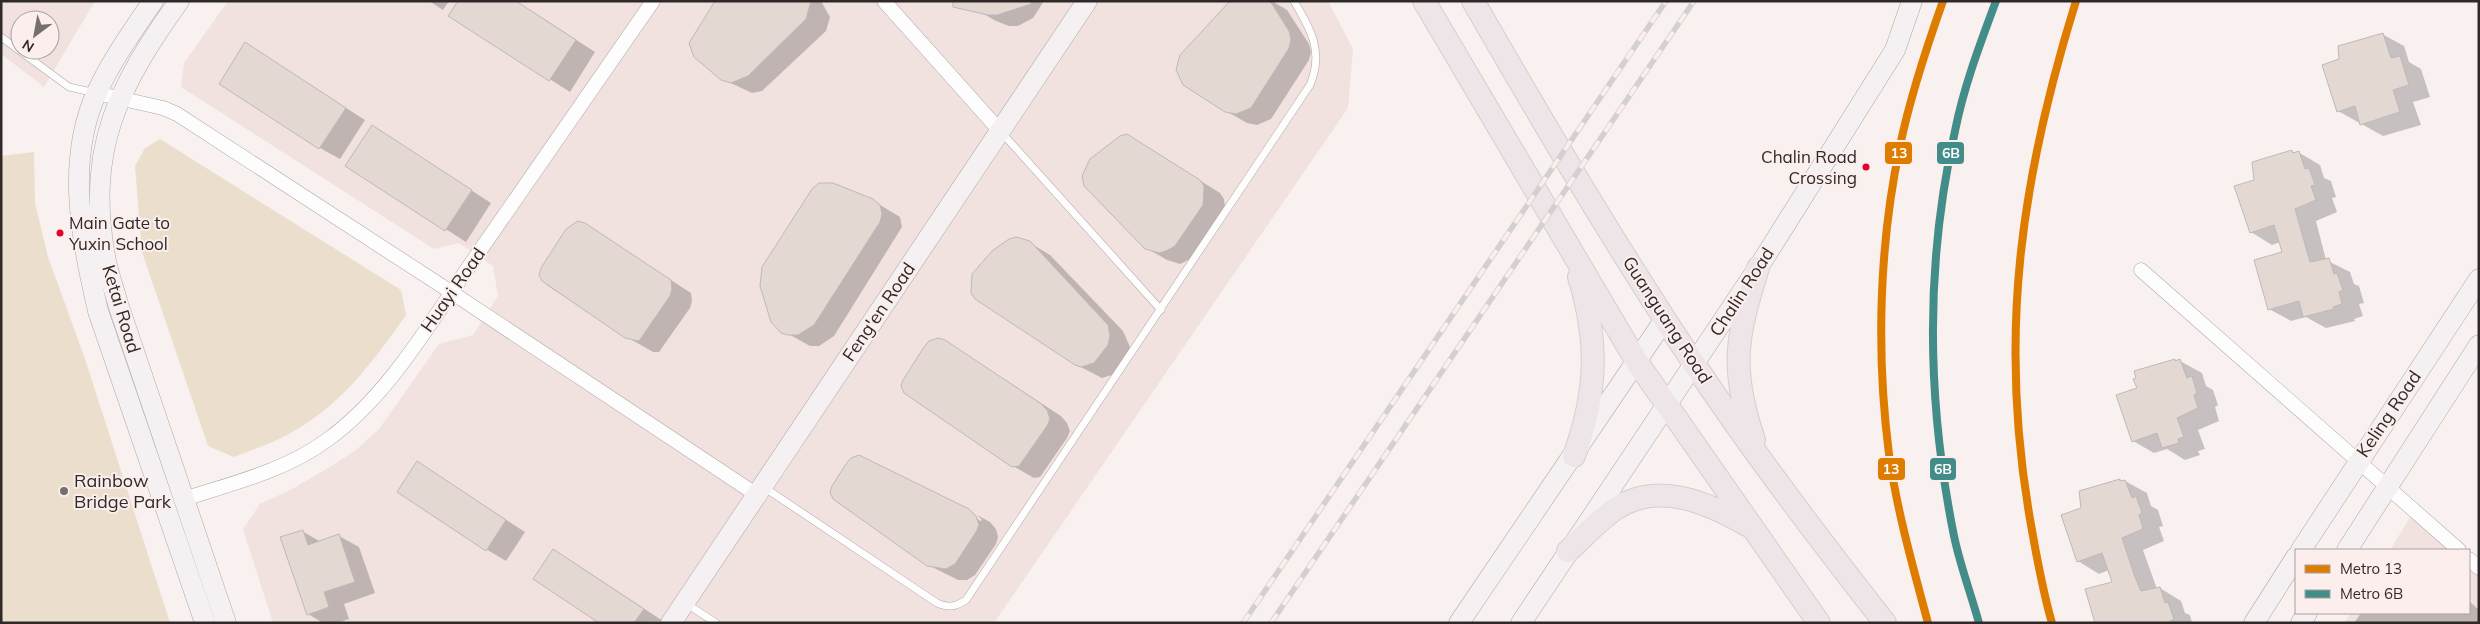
<svg xmlns="http://www.w3.org/2000/svg" width="2480" height="624" font-family="Mulish,sans-serif">
  <rect width="100%" height="100%" fill="#f8f1f0"/>
  <!-- built -->
  <g fill="#f1e2df" fill-rule="evenodd">
    <path d="M 1,1 L 95,1 L 44,87 L 1,54 ZM 20,20 L 50,20 L 50,50 L 20,50 Z"/>
    <polygon points="228,1 1328,1 1353,49 1348,108 994,623 273,623 243,529 260,504 294,488 333,465 356,450 379,429 439,344 473,335 498,296 493,266 459,243 434,249 181,87 184,63"/>
    <polygon points="2416,508 2463,550 2390,550"/>
    <polygon points="2469,555 2479,564 2479,623 2344,623 2351,613 2469,613"/>
  </g>
  <!-- green -->
  <g fill="#ebdecd">
    <path d="M 160,139 L 401,290 L 406,315 C 376,358 341,405 294,431 C 276,442 254,449 234,457 L 208,446 L 142,252 L 135,166 L 145,148 Z"/>
    <polygon points="34,152 35,203 48,257 85,359 170,623 1,623 1,156"/>
  </g>
  <!-- shadow -->
  <g fill="#0003">
    <polygon points="429,1 449,1 443,10"/>
    <polygon points="516,1 595,52 570,92 450,16"/>
    <polygon points="717,1 821,1 830,17 826,31 762,91 752,93 722,79"/>
    <polygon points="970,1 1044,1 1033,18 1018,26 1009,26 996,21 975,9"/>
    <polygon points="1233,1 1272,1 1287,10 1309,44 1311,52 1309,60 1271,119 1257,125 1247,123 1226,111"/>
    <polygon points="2382,34 2404,46 2409,62 2421,69 2430,97 2413,102 2421,125 2383,136 2338,111 2341,60"/>
    <polygon points="246,44 365,120 340,159 320,148"/>
    <polygon points="372,126 491,203 466,242 347,166"/>
    <polygon points="1148,148 1220,193 1224,199 1225,207 1195,257 1180,264 1167,260 1146,248"/>
    <polygon points="2292,152 2298,152 2320,165 2324,178 2331,181 2336,197 2332,198 2337,212 2316,221 2326,260 2350,272 2354,284 2359,286 2364,303 2359,304 2363,316 2354,319 2355,321 2326,328 2306,317 2291,321 2269,309 2283,253 2280,242 2272,245 2251,232 2255,180"/>
    <polygon points="872,200 900,217 902,227 834,336 819,346 810,346 776,327"/>
    <polygon points="584,224 691,293 692,301 690,308 659,352 653,352 632,340 548,286 540,274"/>
    <polygon points="1030,243 1050,255 1123,331 1130,347 1128,356 1115,374 1102,378 1075,364"/>
    <polygon points="965,354 1061,416 1067,423 1070,431 1067,438 1040,477 1034,478 1013,466 905,392"/>
    <polygon points="2180,361 2202,373 2206,386 2213,390 2218,405 2215,407 2219,421 2198,430 2205,449 2198,451 2200,455 2185,460 2167,449 2154,453 2133,441 2138,389"/>
    <polygon points="437,475 525,532 506,561 486,549"/>
    <polygon points="2119,481 2125,481 2147,493 2151,506 2158,510 2163,526 2159,527 2164,541 2143,550 2157,589 2160,588 2181,601 2185,613 2190,615 2192,623 2096,623 2113,583 2109,570 2099,574 2078,561 2083,509"/>
    <polygon points="832,492 969,510 980,521 982,520 977,515 990,522 996,529 998,537 996,544 975,575 967,580 958,580 928,565 840,504"/>
    <polygon points="302,531 321,542 339,536 359,547 375,593 344,604 349,619 337,623 323,623 308,614"/>
    <polygon points="553,550 573,562 663,621 601,623"/>
    <polygon points="2469,601 2479,610 2479,623 2354,623 2361,613 2469,613"/>
  </g>
  <!-- building -->
  <g fill="#e4d8d3" stroke="#beb9b7">
    <polygon points="458,1 516,1 576,40 549,81 448,16"/>
    <polygon points="715,1 811,1 806,19 748,76 731,83 721,80 694,57 689,43"/>
    <polygon points="953,1 1031,1 1031,4 997,15 988,15 953,7"/>
    <polygon points="1230,1 1270,1 1289,31 1291,39 1289,48 1251,108 1236,114 1225,112 1183,85 1176,70 1180,55"/>
    <polygon points="2383,33 2391,58 2400,56 2409,85 2393,90 2400,112 2360,125 2355,106 2337,112 2322,65 2339,59 2338,46"/>
    <polygon points="245,42 346,108 319,149 219,84"/>
    <polygon points="372,125 472,190 445,231 345,166"/>
    <polygon points="1127,134 1200,180 1204,186 1203,205 1175,246 1166,251 1159,253 1145,249 1084,186 1082,176 1090,159 1120,136"/>
    <polygon points="2292,150 2293,153 2299,151 2305,169 2309,168 2315,185 2311,186 2316,200 2295,209 2310,262 2329,258 2334,274 2337,273 2343,290 2339,292 2342,304 2333,307 2334,309 2303,317 2299,301 2268,310 2254,260 2282,252 2274,225 2250,233 2234,186 2254,180 2252,162"/>
    <polygon points="819,183 833,183 873,199 880,205 882,214 880,222 814,325 798,335 788,335 781,333 771,322 760,286 762,267 812,189"/>
    <polygon points="578,221 585,223 671,280 672,289 670,296 639,341 625,338 542,281 539,275 541,268 566,229"/>
    <polygon points="1016,237 1030,241 1108,325 1110,335 1108,345 1094,363 1081,367 1075,365 975,299 971,293 972,274 992,251 1009,239"/>
    <polygon points="938,338 945,340 1040,403 1047,410 1050,419 1047,426 1019,466 1012,467 1006,463 904,393 901,386 903,380 924,347 929,341"/>
    <polygon points="2175,359 2175,361 2180,359 2187,378 2192,376 2197,393 2194,395 2198,408 2177,418 2184,437 2178,439 2179,443 2162,448 2157,433 2132,442 2116,395 2137,388 2133,379 2136,378 2134,371"/>
    <polygon points="859,455 969,509 976,516 979,525 976,532 955,564 946,569 927,566 833,499 830,492 832,486 846,464 851,458"/>
    <polygon points="417,461 506,520 486,551 397,492"/>
    <polygon points="2120,479 2120,481 2125,480 2132,498 2136,496 2142,513 2139,515 2143,529 2122,538 2135,577 2141,591 2160,587 2165,603 2168,602 2174,619 2170,621 2170,623 2095,623 2085,589 2112,582 2102,553 2077,562 2061,515 2081,508 2079,491"/>
    <polygon points="303,530 308,545 339,534 355,582 324,592 329,607 307,615 280,537"/>
    <polygon points="553,549 644,609 634,623 599,623 533,579"/>
  </g>
  <g fill="none" stroke-linecap="round" stroke-linejoin="round">
    <!-- lane casing -->
    <g stroke="#ada7a6" stroke-width="8">
      <g id="lane">
        <polyline points="1,37 69,87 96,93"/>
        <polyline points="1002,133 1161,310"/>
        <path d="M 765,488 L 937,603 C 949,608 955,607 966,600 L 1310,85 C 1324,52 1311,30 1294,1"/>
        <polyline points="687,604 716,623"/>
      </g>
    </g>
    <!-- street casing -->
    <g stroke="#ada7a6" stroke-width="15">
      <g id="street">
        <polyline points="884,1 1000,131"/>
        <polyline points="96,93 163,108 177,114 451,292 757,495"/>
        <polyline points="2141,270 2459,550"/>
        <path d="M 184,499 C 233,483 285,471 327,440 C 388,396 428,326 470,265 C 531,177 592,89 653,1"/>
        <polyline points="2469,559 2479,568"/>
      </g>
    </g>
    <!-- secondary casing -->
    <g stroke="#ada7a6" stroke-width="21">
      <g id="secondary">
        <path d="M 153,1 C 133,30 112,60 97,92 C 65,161 82,241 98,311 L 205,623"/>
        <path d="M 179,1 C 118,87 86,148 105,256 C 108,273 114,289 118,304 L 226,623"/>
        <polyline points="2301,550 2479,279"/>
        <polyline points="2347,550 2479,345"/>
        <polyline points="671,623 1087,1"/>
        <polyline points="1459,623 1665,319"/>
        <polyline points="1521,623 1758,268 1895,50 1912,1"/>
        <polyline points="2254,623 2296,557"/>
        <polyline points="2301,623 2307,613"/>
      </g>
    </g>
    <!-- primary casing -->
    <g stroke="#d3d0cf" stroke-width="24">
      <g id="primary">
        <polyline points="1424,1 1637,362 1819,623"/>
        <path d="M 1473,1 C 1544,124 1616,247 1695,365 C 1754,454 1819,539 1885,623"/>
        <path d="M 1754,440 C 1730,369 1736,338 1758,268"/>
        <path d="M 1574,456 C 1597,393 1599,342 1579,277"/>
        <path d="M 1568,551 C 1584,537 1599,519 1617,508 C 1659,481 1708,503 1747,525"/>
      </g>
    </g>
    <!-- lane -->
    <use href="#lane" stroke="#fefdfd" stroke-width="7"/>
    <!-- street -->
    <use href="#street" stroke="#fefdfd" stroke-width="14"/>
    <!-- secondary -->
    <use href="#secondary" stroke="#f5f1f2" stroke-width="20"/>
    <!-- primary -->
    <use href="#primary" stroke="#ede5e7" stroke-width="22"/>
    <!-- rail casing -->
    <g stroke="#d3d1d0" stroke-width="5.5">
      <g id="rail">
        <polyline points="1243,623 1666,1"/>
        <polyline points="1271,623 1694,1"/>
      </g>
    </g>
    <!-- rail -->
    <use href="#rail" stroke="#fbeeec" stroke-width="4" stroke-dasharray="11" stroke-linecap="butt"/>
    <!-- metro-1 casing -->
    <g stroke="#fbeeec" stroke-width="11">
      <g id="metro-1">
        <path d="M 1928,623 C 1913,567 1897,511 1889,454 C 1876,353 1879,245 1900,146 C 1910,97 1926,49 1943,1"/>
        <path d="M 2052,623 C 2042,589 2036,554 2030,519 C 1998,335 2021,178 2076,1"/>
      </g>
    </g>
    <!-- metro-2 casing -->
    <g stroke="#fbeeec" stroke-width="11">
      <path id="metro-2" d="M 1979,623 C 1971,594 1960,565 1954,536 C 1927,402 1925,264 1955,131 C 1964,86 1980,44 1996,1"/>
    </g>
    <!-- metro-1 -->
    <use href="#metro-1" stroke="#de7c00" stroke-width="8"/>
    <!-- metro-2 -->
    <use href="#metro-2" stroke="#428d89" stroke-width="8"/>
  </g>
  <!-- markers -->
  <g fill="#e4002b" stroke="#fbeeec" stroke-width="2">
    <circle cx="1866" cy="167" r="4.5"/>
    <circle cx="60" cy="233" r="4.5"/>
  </g>
  <circle fill="#75706f" stroke="#fbeeec" stroke-width="2" cx="64" cy="491" r="5"/>
  <g text-anchor="middle" stroke-width="4" stroke-linejoin="round" paint-order="stroke">
    <!-- bus labels -->
    <g font-size="17" fill="#2f2a29" stroke="#fbeeec" text-anchor="end">
      <text x="1857" y="163">Chalin Road<tspan x="1857" dy="21">Crossing</tspan></text>
      <text x="69" y="229" text-anchor="start">Main Gate to<tspan x="69" dy="21">Yuxin School</tspan></text>
    </g>
    <!-- street labels -->
    <g font-size="18" fill="#2f2a29" stroke="#fbeeec">
      <text transform="translate(453 290) rotate(-55)" y="6">Huayi Road</text>
      <text transform="translate(1742 292) rotate(-57)" y="6">Chalin Road</text>
      <text transform="translate(121 309) rotate(73)" y="6">Ketai Road</text>
      <text transform="translate(879 312) rotate(-56)" y="6">Feng'en Road</text>
      <text transform="translate(1667 320) rotate(57)" y="6">Guanguang Road</text>
      <text transform="translate(2389 414) rotate(-56)" y="6">Keling Road</text>
    </g>
    <!-- poi labels -->
    <g font-size="18" fill="#2f2a29" stroke="#fbeeec" text-anchor="start">
      <text x="74" y="487">Rainbow<tspan x="74" dy="21">Bridge Park</tspan></text>
    </g>
  </g>
  <g stroke="#fbeeec" stroke-width="2">
    <rect x="1936" y="141" width="29" height="24" rx="5" fill="#428d89"/>
    <rect x="1884" y="141" width="29" height="24" rx="5" fill="#de7c00"/>
    <rect x="1929" y="457" width="28" height="24" rx="5" fill="#428d89"/>
    <rect x="1877" y="457" width="29" height="24" rx="5" fill="#de7c00"/>
  </g>
  <g font-size="14" text-anchor="middle" font-weight="bold" fill="#fff">
    <text x="1951" y="158">6B</text>
    <text x="1899" y="158">13</text>
    <text x="1943" y="474">6B</text>
    <text x="1891" y="474">13</text>
  </g>
  <!-- border -->
  <rect width="2480" height="624" fill="none" stroke="#2f2a29" stroke-width="5"/>
  <!-- legend -->
  <rect x="2295" y="549" width="175" height="65" fill="#fbeeec" stroke="#a9a09e"/>
  <rect x="2305" y="565" width="25" height="8" fill="#de7c00" stroke="#a9a09e"/>
  <text x="2340" y="574" font-size="15" fill="#2f2a29">Metro 13</text>
  <rect x="2305" y="590" width="25" height="8" fill="#428d89" stroke="#a9a09e"/>
  <text x="2340" y="599" font-size="15" fill="#2f2a29">Metro 6B</text>
  <!-- north arrow -->
  <g transform="translate(35 35) rotate(212)"><circle r="24" fill="#fbeeec" stroke="#a9a09e"/>
  <path d="M0-4L9 19L0 12L-9 19Z" fill="#75706f"/>
  <text y="-8" font-size="14" font-weight="bold" text-anchor="middle" fill="#2f2a29">N</text>
  </g>
</svg>
